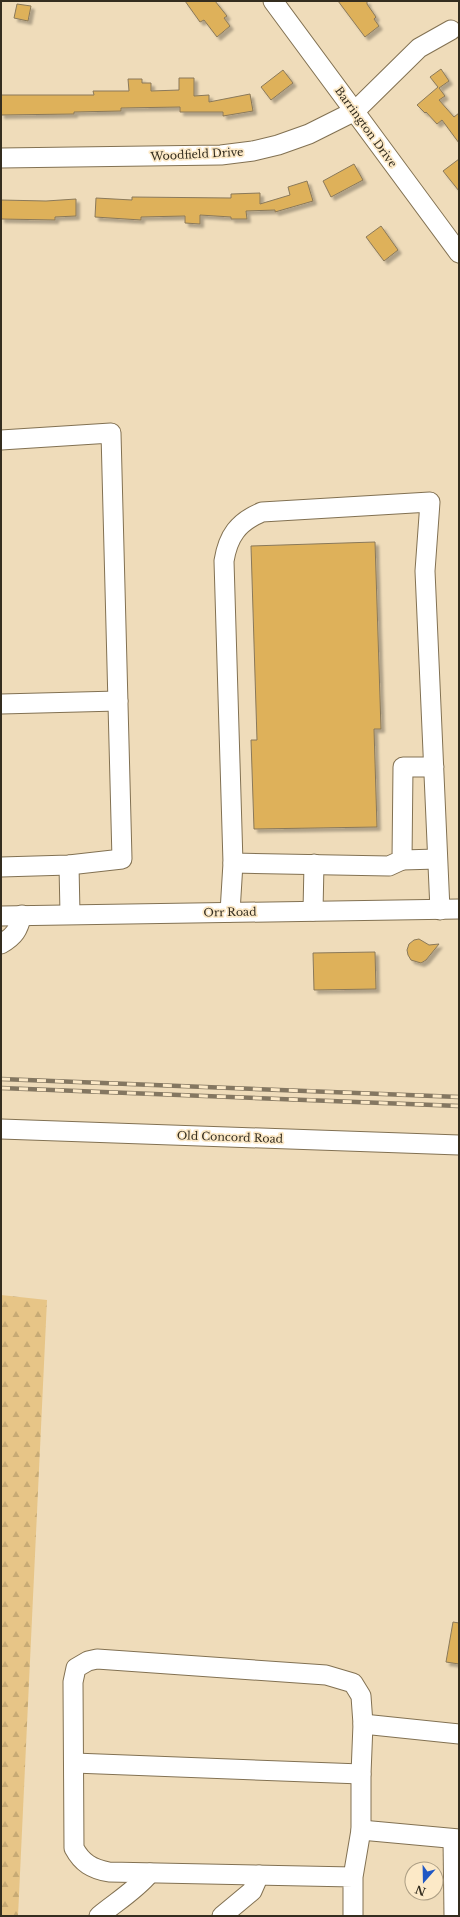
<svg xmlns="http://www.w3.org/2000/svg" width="460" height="1917" font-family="'Libre Baskerville',serif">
  <defs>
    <pattern id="forest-firs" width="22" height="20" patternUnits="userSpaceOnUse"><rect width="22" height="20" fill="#e7c587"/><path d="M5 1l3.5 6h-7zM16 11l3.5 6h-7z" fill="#c7aa74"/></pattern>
    <filter id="shadow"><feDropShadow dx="3.5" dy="3.5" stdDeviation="1" flood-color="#0004"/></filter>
  </defs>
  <rect width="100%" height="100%" fill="#efdcba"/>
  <!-- forest -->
  <polygon fill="url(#forest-firs)" points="1,1295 47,1300 18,1916 1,1916"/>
  <!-- building -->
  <g fill="#deb15a" stroke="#8a795a" filter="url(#shadow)">
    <polygon points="185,1 215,1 227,16 224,18 230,26 217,37 204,20 200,22"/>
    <polygon points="338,1 367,1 367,4 376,17 374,19 379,26 365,37"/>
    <polygon points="17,4 31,6 28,21 14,18"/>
    <polygon points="441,69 449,81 439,88 445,96 439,100 454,117 459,113 459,143 442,120 437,124 426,112 425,113 417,105 438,87 430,77"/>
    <polygon points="283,70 293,83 271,100 261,87"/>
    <polygon points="179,78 194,78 194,96 209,95 209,102 250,94 253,111 223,116 223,112 180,112 180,107 121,108 121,111 74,112 74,114 1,115 1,95 94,95 93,91 129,91 128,79 142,79 142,83 151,83 151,91 179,90"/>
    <polygon points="459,159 459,191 443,171"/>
    <polygon points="354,164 363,180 331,197 323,181"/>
    <polygon points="307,181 313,201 275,212 275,210 246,211 247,219 231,219 231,217 200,215 200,224 185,223 185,216 141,217 141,220 95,217 96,198 132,200 132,197 231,198 231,194 260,193 260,204 290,195 288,187"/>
    <polygon points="76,199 76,216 55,217 55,220 1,219 1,200 46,201"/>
    <polygon points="381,226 398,250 384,261 366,237"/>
    <polygon points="375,542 381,729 374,729 377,827 254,829 251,740 257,740 251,546"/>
    <polygon points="419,939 429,945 439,944 426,960 421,963 411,960 408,955 407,950 409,944 414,940"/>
    <polygon points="375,952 376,989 314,990 313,953"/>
    <polygon points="453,1622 459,1623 459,1664 446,1662"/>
  </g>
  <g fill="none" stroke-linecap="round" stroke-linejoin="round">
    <!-- minor casing -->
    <g stroke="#827152" stroke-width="21">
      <g id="minor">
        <polyline points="273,1 459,253"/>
        <polyline points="1,158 221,155 253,151 278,145 309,134 355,111 419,48 451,30"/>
        <polyline points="1,440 111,433 122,859 69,865 1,867"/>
        <polyline points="1,704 118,701"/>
        <path d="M 434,767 L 403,767 L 402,860 L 389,866 L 233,863 L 224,561 C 228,536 238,522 262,512 L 430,502 L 425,571 L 440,910"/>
        <polyline points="402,860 437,859"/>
        <polyline points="69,865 70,914"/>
        <polyline points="313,911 314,864"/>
        <polyline points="230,912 233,863"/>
        <polyline points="1,916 459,909"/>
        <path d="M 1,944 C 15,936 18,930 22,915"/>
        <polyline points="1,1129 459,1145"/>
        <polyline points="363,1724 459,1734"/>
        <polyline points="74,1763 361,1774"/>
        <polyline points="361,1830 459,1839"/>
        <polyline points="453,1839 454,1916"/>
        <path d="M 99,1916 C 116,1902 136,1890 150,1873"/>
        <polyline points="222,1916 252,1891 259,1875"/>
        <path d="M 353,1916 L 353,1877 L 361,1830 L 361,1774 L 363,1724 L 361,1696 L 353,1683 L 326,1675 L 97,1659 L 88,1661 L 76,1668 L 73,1682 L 74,1848 C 82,1863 92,1869 109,1872 L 353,1877"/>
      </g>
    </g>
    <!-- minor -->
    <use href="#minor" stroke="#fff" stroke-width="19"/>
    <!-- rail casing -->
    <g stroke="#847761" stroke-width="4.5">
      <g id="rail">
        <polyline points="1,1079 459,1097"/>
        <polyline points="1,1088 459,1106"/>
      </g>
    </g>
    <!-- rail -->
    <use href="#rail" stroke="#fce9c7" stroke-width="3" stroke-dasharray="9" stroke-linecap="butt"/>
  </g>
  <g text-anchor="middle" stroke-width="3.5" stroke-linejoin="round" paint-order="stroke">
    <!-- street labels -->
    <g font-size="11" fill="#342d1f" stroke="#fce9c7">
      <text transform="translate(366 127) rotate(54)" y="4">Barrington Drive</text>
      <text transform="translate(197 154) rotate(-3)" y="4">Woodfield Drive</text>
      <text transform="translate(230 912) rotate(-1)" y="4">Orr Road</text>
      <text transform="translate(230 1137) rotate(2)" y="4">Old Concord Road</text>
    </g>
  </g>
  <!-- border -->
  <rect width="460" height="1917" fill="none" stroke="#342d1f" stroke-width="4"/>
  <!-- north arrow -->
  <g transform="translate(424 1881) rotate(200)"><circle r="19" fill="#fce9c7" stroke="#ac9e84"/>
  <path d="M0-3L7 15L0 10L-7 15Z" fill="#2057c4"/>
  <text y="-6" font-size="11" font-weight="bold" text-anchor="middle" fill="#342d1f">N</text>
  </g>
</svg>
